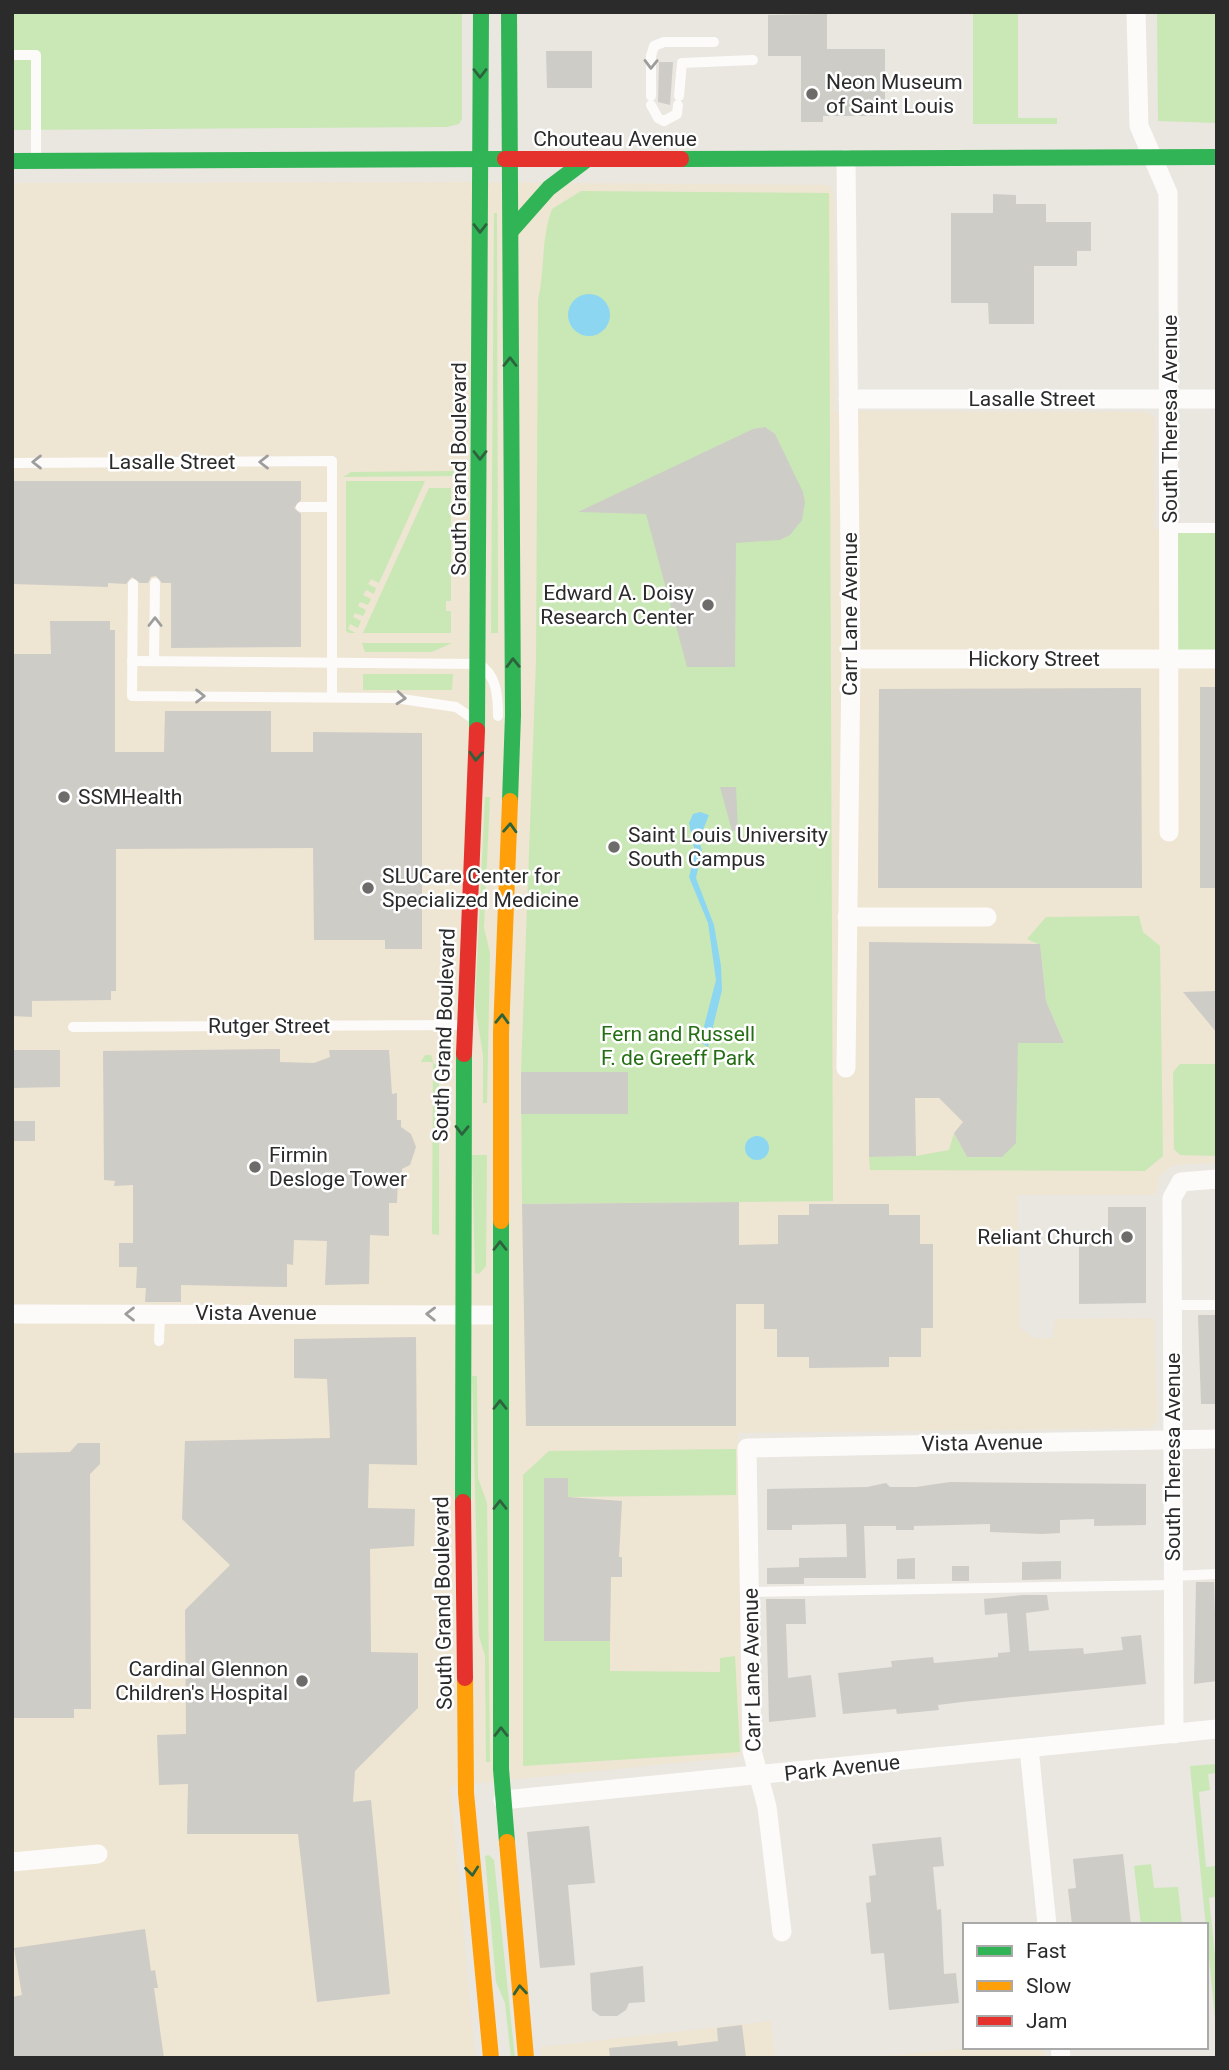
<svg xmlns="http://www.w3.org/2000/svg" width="1229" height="2070" font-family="Roboto,sans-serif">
  <rect width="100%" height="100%" fill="#eae6e0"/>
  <!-- education -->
  <g fill="#eee5d3">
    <polygon points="459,182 829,185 834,196 835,411 1147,412 1155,418 1154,529 1217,530 1217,1163 1174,1165 1159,1176 1156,1195 1017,1195 1020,1328 1034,1338 1053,1338 1055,1319 1154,1318 1157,1421 1150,1428 738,1433 741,1754 736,1757 450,1786 475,2058 12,2058 12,183"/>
    <polygon points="771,2021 775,2058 541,2058 540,2047"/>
    <polygon points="982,2047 1044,2047 1045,2058 862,2058"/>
  </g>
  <!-- green -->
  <g fill="#c9e8b6">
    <polygon points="12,12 462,12 462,119 459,124 447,127 12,130"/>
    <polygon points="973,12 1018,12 1018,118 1057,118 1057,124 973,124"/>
    <polygon points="1157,12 1217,12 1217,123 1158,121"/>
    <path d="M 581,191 L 829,193 L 833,1201 L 522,1204 L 521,1072 L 536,661 L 538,300 C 545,269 541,239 552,209 Z"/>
    <polygon points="494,213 497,213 498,633 491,633"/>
    <polygon points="454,471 458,476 343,477 351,472"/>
    <polygon points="346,481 425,481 379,583 371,579 368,584 376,588 374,594 366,590 363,595 371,599 368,605 360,602 358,606 366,610 363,616 355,613 353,617 361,621 358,628 350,624 348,629 356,633 348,633 346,631"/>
    <polygon points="429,488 451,488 451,601 446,601 446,611 451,611 451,633 363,633"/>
    <polygon points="1171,528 1217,528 1217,659 1169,660"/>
    <polygon points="362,643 452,643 432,652 365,652"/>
    <polygon points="363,674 453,674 452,690 363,690"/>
    <polygon points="485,797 490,797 484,928 490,953 487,1103 483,1103 483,1055 475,1005"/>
    <polygon points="1139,916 1143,932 1160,946 1163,1156 1145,1171 870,1170 869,1157 916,1156 949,1150 954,1133 967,1157 1002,1156 1018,1043 1064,1043 1046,1001 1040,945 1027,939 1046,917"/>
    <polygon points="425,1055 431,1055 434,1064 439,1064 439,1235 432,1234 433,1062 421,1062"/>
    <polygon points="1180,1064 1217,1064 1217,1156 1180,1155 1174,1149 1173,1072"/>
    <polygon points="472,1155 487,1155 486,1266 479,1274 475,1273"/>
    <polygon points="472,1376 477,1376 478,1478 487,1503 490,1762 486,1762 485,1656 479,1636"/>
    <polygon points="736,1449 736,1495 568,1497 568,1478 544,1478 544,1640 610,1641 610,1671 720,1672 720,1658 735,1656 740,1752 523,1766 523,1475 549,1451"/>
    <polygon points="1217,1764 1217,1773 1208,1774 1210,1790 1199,1792 1206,1867 1217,1866 1217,1896 1209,1898 1217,1975 1217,2038 1190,1766"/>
    <polygon points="489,1855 494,1860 515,2058 511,2058 505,2003 496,1982 485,1856"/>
    <polygon points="1151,1864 1154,1888 1178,1887 1182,1925 1141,1925 1134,1866"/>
  </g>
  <!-- water -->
  <g fill="#8dd6f2">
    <circle cx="589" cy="315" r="21"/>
    <polygon points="700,812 709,815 699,840 702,851 696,878 714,925 721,966 722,990 708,1047 700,1042 716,980 708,923 689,877 695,853 689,823 693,814"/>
    <circle cx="757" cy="1148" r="12"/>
  </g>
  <!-- building -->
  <g fill="#ceccc7">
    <polygon points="827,14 827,49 885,49 885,116 823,116 823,122 801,122 801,56 768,56 768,15"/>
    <polygon points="546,51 592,51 592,88 547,88"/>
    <polygon points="659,62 673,62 670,105 658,102"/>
    <polygon points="993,194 1016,195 1016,204 1046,204 1046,222 1091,222 1091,251 1077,251 1077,266 1034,266 1034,324 989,324 988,303 951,303 951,213 993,213"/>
    <polygon points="765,427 775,434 803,492 805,502 802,520 790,535 780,540 736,543 735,667 687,667 646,514 578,512 753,429"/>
    <polygon points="12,481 301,481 301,500 294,508 301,514 301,647 171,648 171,583 162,583 156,576 151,577 148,583 140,583 132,577 126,584 108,583 108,587 12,584"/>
    <polygon points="50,621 110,621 110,630 115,630 115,752 164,752 165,711 271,711 271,752 313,752 313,732 422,733 422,949 385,949 385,940 314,940 313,848 116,849 116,991 111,991 111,1000 32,1001 32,1017 12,1016 12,654 51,654"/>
    <rect x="1200" y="687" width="17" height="201"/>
    <polygon points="1141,688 1142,888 878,888 879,689"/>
    <polygon points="720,787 736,787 738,830 732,831"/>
    <polygon points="869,942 1040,944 1046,1001 1064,1043 1018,1043 1016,1143 1002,1157 967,1157 954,1133 963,1122 939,1098 915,1098 916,1156 869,1157"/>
    <polygon points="1217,991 1217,1033 1183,992"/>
    <polygon points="280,1049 280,1062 314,1063 330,1057 329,1050 389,1050 392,1094 397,1093 397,1120 401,1120 401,1127 411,1134 416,1147 410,1165 402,1169 402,1177 398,1178 397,1203 389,1203 389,1236 370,1235 369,1284 325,1285 327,1241 294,1240 293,1265 287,1264 287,1287 181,1285 181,1302 145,1302 146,1288 136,1288 137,1267 119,1267 119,1243 133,1243 133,1185 114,1186 115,1181 104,1180 103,1051"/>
    <polygon points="12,1050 60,1050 60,1087 12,1088"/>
    <rect x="521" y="1072" width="107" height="42"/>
    <rect x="12" y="1121" width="23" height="20"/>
    <polygon points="739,1202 739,1245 778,1244 778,1215 809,1215 809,1204 889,1204 889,1215 920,1215 920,1244 933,1244 933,1328 921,1328 921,1357 889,1357 889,1367 809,1368 809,1357 777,1357 777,1329 764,1329 764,1304 736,1304 736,1426 526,1426 522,1204"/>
    <polygon points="1108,1207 1146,1207 1146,1303 1079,1304 1079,1241 1108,1241"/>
    <polygon points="1198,1315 1217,1315 1217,1404 1201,1404"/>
    <polygon points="416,1337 417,1465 369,1464 368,1508 415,1509 414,1546 370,1549 371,1652 418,1653 418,1708 355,1771 353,1802 371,1800 390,1994 317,2002 298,1834 187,1834 188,1784 159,1785 157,1735 186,1734 185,1610 230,1565 182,1519 185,1441 330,1438 327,1379 294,1378 294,1339"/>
    <polygon points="78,1443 100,1443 100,1464 90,1474 91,1709 74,1709 74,1718 12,1718 12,1453 70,1452"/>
    <polygon points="544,1478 568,1478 568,1497 622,1501 619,1557 622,1557 622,1577 611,1577 610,1641 544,1641"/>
    <polygon points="950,1482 1146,1484 1146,1525 1094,1526 1094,1519 1060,1520 1060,1533 1042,1534 990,1532 990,1524 914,1526 914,1530 896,1530 896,1526 864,1526 866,1578 804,1578 804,1584 767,1584 767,1568 799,1567 799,1558 847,1557 846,1524 792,1525 792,1530 767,1530 767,1489 867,1487 886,1483 890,1487 916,1487"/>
    <polygon points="915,1558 915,1579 897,1579 897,1559"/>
    <polygon points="1061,1561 1061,1579 1022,1580 1022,1562"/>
    <rect x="952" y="1566" width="17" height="15"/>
    <polygon points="1196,1582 1214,1582 1217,1681 1194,1684"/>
    <polygon points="1022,1595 1047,1595 1049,1610 1026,1613 1029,1651 1083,1648 1084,1654 1123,1650 1121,1637 1141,1635 1146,1684 962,1702 938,1705 939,1710 897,1714 896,1709 843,1714 838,1673 892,1667 891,1661 933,1657 934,1663 958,1661 998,1657 998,1653 1010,1652 1007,1613 985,1615 984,1599"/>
    <polygon points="766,1599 805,1599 806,1624 786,1624 788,1678 811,1675 816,1717 769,1722"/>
    <polygon points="589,1826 595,1883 568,1885 575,1965 540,1968 527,1832"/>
    <polygon points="941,1837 944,1866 933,1867 937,1910 941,1909 944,1974 956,1973 959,2003 889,2010 884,1953 871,1954 866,1903 871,1902 869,1876 876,1875 872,1844"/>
    <polygon points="1123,1854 1131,1925 1072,1925 1068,1889 1076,1888 1073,1859"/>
    <polygon points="145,1929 151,1971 155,1970 158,1988 154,1988 164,2058 12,2058 12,1997 22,1995 14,1948"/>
    <polygon points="643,1966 645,2002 629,2003 626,2010 617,2016 600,2016 592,2010 590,1973"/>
    <polygon points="742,2025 746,2058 610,2058 609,2048 677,2041 678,2046 718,2041 717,2028"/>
  </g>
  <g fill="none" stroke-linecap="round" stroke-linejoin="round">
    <!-- lane -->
    <g stroke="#fcfbfa" stroke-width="10">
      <polyline points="12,55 36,55 36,160"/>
      <polyline points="651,96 651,56 654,46 664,42 714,42"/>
      <polyline points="679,96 682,63 753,60"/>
      <polyline points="651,105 658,118 664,121 677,114 678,105"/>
      <polyline points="12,463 332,461 332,696"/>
      <polyline points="301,507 332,507"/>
      <polyline points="1171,528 1217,528"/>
      <polyline points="133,584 132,696 395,698 456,707 472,718"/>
      <path d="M 132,661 L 478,664 C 497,674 498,697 498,716"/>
      <polyline points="154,661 155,583"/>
      <polyline points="73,1027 461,1025"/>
      <polyline points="1172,1305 1217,1305"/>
      <polyline points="159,1341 160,1314"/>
      <polyline points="1173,1576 1217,1574"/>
      <polyline points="751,1592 1173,1585"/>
    </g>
    <!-- street -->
    <g stroke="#fcfbfa" stroke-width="19">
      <polyline points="1136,12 1139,126 1168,193 1169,832"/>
      <polyline points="846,159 851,659 846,1068"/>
      <polyline points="848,399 1217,399"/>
      <polyline points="851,659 1217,659"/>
      <polyline points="847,917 987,917"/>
      <polyline points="12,1314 499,1315"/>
      <polyline points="1174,1734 1172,1198 1181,1182 1217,1179"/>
      <polyline points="1029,1748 1047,1925"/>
      <polyline points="503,1800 1217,1729"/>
      <polyline points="12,1862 98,1854"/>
      <polyline points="782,1932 767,1807 752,1751 747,1448 1217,1439"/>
      <polyline points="1060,2047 1061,2058"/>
    </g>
    <!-- fast -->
    <g stroke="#30b455" stroke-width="16">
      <polyline points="509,12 513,715 510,801"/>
      <polyline points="681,159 1217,157"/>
      <polyline points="12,161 505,159"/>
      <polyline points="511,231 549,188 586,160"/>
      <polyline points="477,730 481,12"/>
      <polyline points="501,1221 501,1769 507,1842"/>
      <polyline points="463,1502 464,1054"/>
    </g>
    <!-- slow -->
    <g stroke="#ff9f0a" stroke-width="16">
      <polyline points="501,1221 501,1033 510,801"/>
      <polyline points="465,1678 466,1793 491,2058"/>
      <polyline points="507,1842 526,2058"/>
    </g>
    <!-- jam -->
    <g stroke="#e5322d" stroke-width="16">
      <polyline points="505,159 681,159"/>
      <polyline points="464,1054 477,730"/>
      <polyline points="463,1502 465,1678"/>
    </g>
  </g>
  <!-- one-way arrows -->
  <defs><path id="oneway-chevron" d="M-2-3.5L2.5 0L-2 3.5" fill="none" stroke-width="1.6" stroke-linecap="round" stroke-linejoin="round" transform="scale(1.75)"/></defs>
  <g stroke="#9e9d9d">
    <use href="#oneway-chevron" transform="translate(651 64) rotate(91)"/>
    <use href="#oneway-chevron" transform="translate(37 462) rotate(180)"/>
    <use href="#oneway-chevron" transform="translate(264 462) rotate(180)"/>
    <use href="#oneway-chevron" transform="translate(155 622) rotate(-90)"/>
    <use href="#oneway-chevron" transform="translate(200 696)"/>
    <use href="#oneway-chevron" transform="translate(401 698) rotate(5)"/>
    <use href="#oneway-chevron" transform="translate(130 1314) rotate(180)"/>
    <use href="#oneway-chevron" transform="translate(431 1314) rotate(-179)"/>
  </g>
  <g stroke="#2d623c">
    <use href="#oneway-chevron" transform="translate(480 73) rotate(90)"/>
    <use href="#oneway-chevron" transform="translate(480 228) rotate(90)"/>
    <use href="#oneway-chevron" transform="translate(510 362) rotate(-90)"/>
    <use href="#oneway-chevron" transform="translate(480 455) rotate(90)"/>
    <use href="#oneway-chevron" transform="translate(513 663) rotate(-91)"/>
    <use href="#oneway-chevron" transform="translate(476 756) rotate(93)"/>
    <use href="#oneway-chevron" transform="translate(510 828) rotate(-87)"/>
    <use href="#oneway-chevron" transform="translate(502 1019) rotate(-88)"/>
    <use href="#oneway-chevron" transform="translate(462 1130) rotate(91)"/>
    <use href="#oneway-chevron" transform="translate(500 1246) rotate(-90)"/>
    <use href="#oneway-chevron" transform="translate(500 1405) rotate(-90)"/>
    <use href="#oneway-chevron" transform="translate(500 1505) rotate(-90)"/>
    <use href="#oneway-chevron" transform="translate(501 1732) rotate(-90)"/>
    <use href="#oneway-chevron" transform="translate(472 1871) rotate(84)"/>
    <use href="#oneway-chevron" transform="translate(520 1990) rotate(-95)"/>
  </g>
  <!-- markers -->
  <g fill="#6e6c6a" stroke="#fff" stroke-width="2.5">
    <circle cx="812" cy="94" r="7"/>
    <circle cx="708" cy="605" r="7"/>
    <circle cx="64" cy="797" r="7"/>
    <circle cx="614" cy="847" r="7"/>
    <circle cx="368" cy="888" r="7"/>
    <circle cx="255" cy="1167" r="7"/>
    <circle cx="1127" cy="1237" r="7"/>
    <circle cx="302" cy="1681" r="7"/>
  </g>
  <g text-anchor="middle" stroke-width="5" stroke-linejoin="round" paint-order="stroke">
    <!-- poi labels -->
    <g font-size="21" fill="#2b2b2b" stroke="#fff" text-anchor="start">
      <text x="826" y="89">Neon Museum<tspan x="826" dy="24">of Saint Louis</tspan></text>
      <text x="694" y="600" text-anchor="end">Edward A. Doisy<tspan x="694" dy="24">Research Center</tspan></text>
      <text x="78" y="804">SSMHealth</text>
      <text x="628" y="842">Saint Louis University<tspan x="628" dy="24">South Campus</tspan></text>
      <text x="382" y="883">SLUCare Center for<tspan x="382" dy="24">Specialized Medicine</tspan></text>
      <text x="269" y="1162">Firmin<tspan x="269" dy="24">Desloge Tower</tspan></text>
      <text x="1113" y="1244" text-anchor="end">Reliant Church</text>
      <text x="288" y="1676" text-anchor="end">Cardinal Glennon<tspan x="288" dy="24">Children's Hospital</tspan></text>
    </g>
    <!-- street labels -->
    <g font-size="21" fill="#2b2b2b" stroke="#fff">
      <text x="615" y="146">Chouteau Avenue</text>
      <text x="1032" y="406">Lasalle Street</text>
      <text transform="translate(1170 419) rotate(-90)" y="7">South Theresa Avenue</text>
      <text x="172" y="469">Lasalle Street</text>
      <text transform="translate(459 469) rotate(-90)" y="7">South Grand Boulevard</text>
      <text transform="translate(850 614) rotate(-90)" y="7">Carr Lane Avenue</text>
      <text x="1034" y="666">Hickory Street</text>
      <text x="269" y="1033">Rutger Street</text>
      <text transform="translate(444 1035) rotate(-88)" y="7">South Grand Boulevard</text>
      <text x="256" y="1320">Vista Avenue</text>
      <text transform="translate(982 1443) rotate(-1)" y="7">Vista Avenue</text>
      <text transform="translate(1173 1457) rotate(-90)" y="7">South Theresa Avenue</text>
      <text transform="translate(443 1603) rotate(-91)" y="7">South Grand Boulevard</text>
      <text transform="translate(752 1670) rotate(-91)" y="7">Carr Lane Avenue</text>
      <text transform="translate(842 1768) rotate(-6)" y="7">Park Avenue</text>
    </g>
    <!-- park labels -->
    <g font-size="21" fill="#246f13" stroke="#fff">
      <text x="678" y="1041">Fern and Russell<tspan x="678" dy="24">F. de Greeff Park</tspan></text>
    </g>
  </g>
  <!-- border -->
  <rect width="1229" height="2070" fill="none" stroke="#2b2b2b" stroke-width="28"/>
  <!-- legend -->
  <rect x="963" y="1923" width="245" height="126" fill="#ffffff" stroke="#aaaaaa" stroke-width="2"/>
  <rect x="977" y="1946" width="35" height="10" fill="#30b455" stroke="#aaaaaa" stroke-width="2"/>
  <text x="1026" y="1958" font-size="21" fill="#2b2b2b">Fast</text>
  <rect x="977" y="1981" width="35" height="10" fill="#ff9f0a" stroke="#aaaaaa" stroke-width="2"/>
  <text x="1026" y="1993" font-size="21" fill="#2b2b2b">Slow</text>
  <rect x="977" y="2016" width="35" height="10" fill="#e5322d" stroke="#aaaaaa" stroke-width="2"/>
  <text x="1026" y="2028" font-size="21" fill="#2b2b2b">Jam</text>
</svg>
